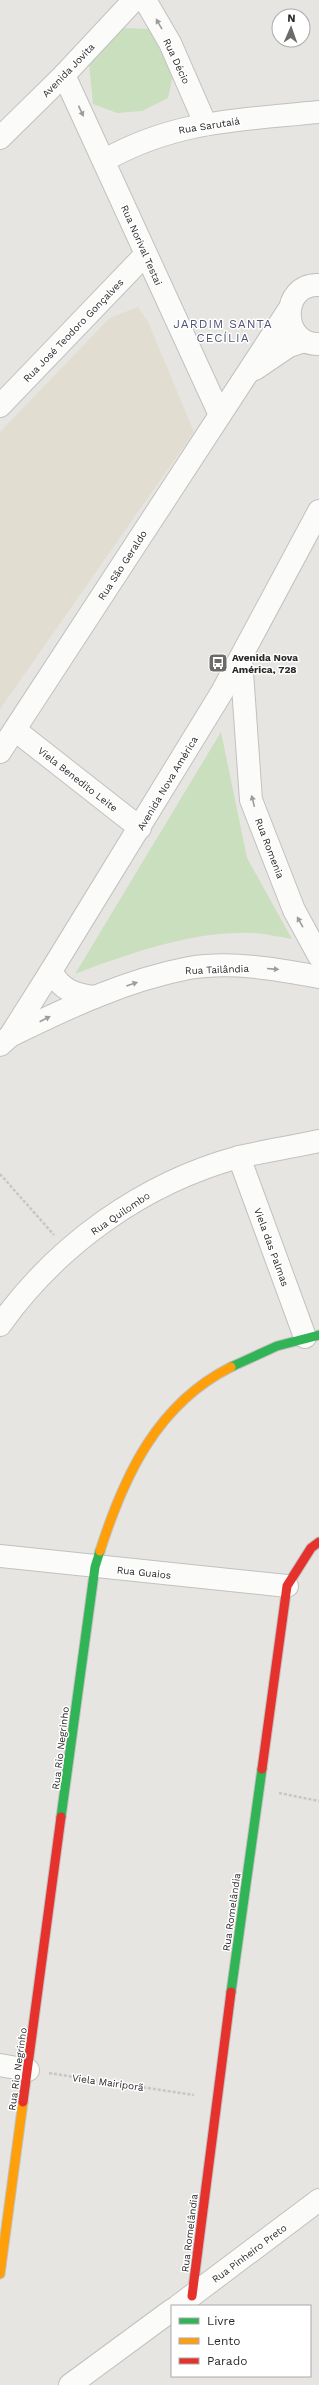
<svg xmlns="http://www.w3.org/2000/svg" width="319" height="2385" font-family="'Work Sans',sans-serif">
  <rect width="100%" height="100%" fill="#e7e5e1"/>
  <!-- education -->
  <polygon fill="#e1ddd1" points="138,307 148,322 194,432 0,709 0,432 110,318"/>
  <!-- green -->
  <g fill="#c9dfbe">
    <polygon points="119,28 149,29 173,75 168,98 142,111 117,113 93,104 89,63"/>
    <path d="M 221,732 L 247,858 L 292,939 C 280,937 266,934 253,933 C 192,931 131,953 75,974 Z"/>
  </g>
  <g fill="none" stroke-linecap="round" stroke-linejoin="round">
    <!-- street casing -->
    <g stroke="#c2c1c1" stroke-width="24">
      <g id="street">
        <polyline points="145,0 170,43 205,123"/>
        <polyline points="64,75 220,415"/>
        <polyline points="0,138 64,75 134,0"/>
        <path d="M 105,160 C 176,120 240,120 319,112"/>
        <path d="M 319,285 C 280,283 280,345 319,344"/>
        <polyline points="255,369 289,346 304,341"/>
        <polyline points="0,406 145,255"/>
        <polyline points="241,658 251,800 294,910 319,956"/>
        <polyline points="15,730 140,828"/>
        <polyline points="0,752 288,311"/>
        <path d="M 51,971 C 61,990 75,995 95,997"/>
        <path d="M 10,1036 C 67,1008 126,980 189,968 C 231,961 278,969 319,977"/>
        <polyline points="0,1045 10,1036 51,971 222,692 319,511"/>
        <polyline points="239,1157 305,1337"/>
        <path d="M 0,1325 C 57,1245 143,1183 239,1157 C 265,1151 292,1147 319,1141"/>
        <polyline points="0,1556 287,1586"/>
        <polyline points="0,2065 28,2070"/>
        <polyline points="178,2306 319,2200"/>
        <polyline points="70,2385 172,2310"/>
      </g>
    </g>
    <!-- fast casing -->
    <g stroke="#c2c1c1" stroke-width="11">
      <g id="fast">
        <polyline points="231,1367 277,1346 319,1335"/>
        <polyline points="61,1817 95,1567 100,1551"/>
        <polyline points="231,1992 262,1769"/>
      </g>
    </g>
    <!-- slow casing -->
    <g stroke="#c2c1c1" stroke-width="11">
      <g id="slow">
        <path d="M 100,1551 C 124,1476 157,1404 231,1367"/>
        <polyline points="0,2274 23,2102"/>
      </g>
    </g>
    <!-- jam casing -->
    <g stroke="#c2c1c1" stroke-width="11">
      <g id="jam">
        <polyline points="262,1769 287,1586 311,1548 319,1542"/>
        <polyline points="23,2102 61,1817"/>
        <polyline points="192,2296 231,1992"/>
      </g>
    </g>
    <!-- path -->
    <g stroke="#c6c6c5" stroke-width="2.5" stroke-dasharray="3 2" stroke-linecap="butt">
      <polyline points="0,1174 54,1235"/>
      <polyline points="279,1793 319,1801"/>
      <polyline points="49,2073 194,2095"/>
    </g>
    <!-- street -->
    <use href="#street" stroke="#fbfbfa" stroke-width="22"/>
    <!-- fast -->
    <use href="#fast" stroke="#30b455" stroke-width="9"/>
    <!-- slow -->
    <use href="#slow" stroke="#ff9f0a" stroke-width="9"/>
    <!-- jam -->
    <use href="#jam" stroke="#e5322d" stroke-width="9"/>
  </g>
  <!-- one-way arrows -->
  <defs><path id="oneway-solid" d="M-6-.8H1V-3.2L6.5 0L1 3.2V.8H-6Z"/></defs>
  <g fill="#9d9d9c">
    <use href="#oneway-solid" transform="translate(159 24) rotate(-120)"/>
    <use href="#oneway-solid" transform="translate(81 111) rotate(65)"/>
    <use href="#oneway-solid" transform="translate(253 801) rotate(-104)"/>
    <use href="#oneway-solid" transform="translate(300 922) rotate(-119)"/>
    <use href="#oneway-solid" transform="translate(273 969) rotate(5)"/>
    <use href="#oneway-solid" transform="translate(132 984) rotate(-19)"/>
    <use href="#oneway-solid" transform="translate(45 1019) rotate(-27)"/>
  </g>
  <!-- icons -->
  <defs>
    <g id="bus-square" transform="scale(1)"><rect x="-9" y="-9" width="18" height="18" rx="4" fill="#6c6b6a" stroke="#fff"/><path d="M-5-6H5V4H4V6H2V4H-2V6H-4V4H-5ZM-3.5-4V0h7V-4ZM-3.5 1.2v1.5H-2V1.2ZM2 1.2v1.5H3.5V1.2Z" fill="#fff"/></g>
  </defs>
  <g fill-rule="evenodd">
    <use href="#bus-square" x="218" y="663"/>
  </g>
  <g text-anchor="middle" stroke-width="3" stroke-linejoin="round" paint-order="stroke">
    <!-- street labels -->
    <g font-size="10" fill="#2a2a2a" stroke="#fff">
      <text transform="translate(177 61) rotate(65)" y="4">Rua Décio</text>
      <text transform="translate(68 70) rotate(-46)" y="4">Avenida Jovita</text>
      <text transform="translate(209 125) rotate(-9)" y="4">Rua Sarutaiá</text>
      <text transform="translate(142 245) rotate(66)" y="4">Rua Norival Testai</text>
      <text transform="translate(73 330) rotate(-46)" y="4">Rua José Teodoro Gonçalves</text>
      <text transform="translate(122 565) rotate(-57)" y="4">Rua São Geraldo</text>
      <text transform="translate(78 779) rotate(38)" y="4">Viela Benedito Leite</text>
      <text transform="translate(167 783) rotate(-59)" y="4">Avenida Nova América</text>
      <text transform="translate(270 848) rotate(69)" y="4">Rua Romenia</text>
      <text transform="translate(217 969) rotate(-2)" y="4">Rua Tailândia</text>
      <text transform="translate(120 1213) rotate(-34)" y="4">Rua Quilombo</text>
      <text transform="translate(272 1247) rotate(70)" y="4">Viela das Palmas</text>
      <text transform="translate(144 1572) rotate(6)" y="4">Rua Guaios</text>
      <text transform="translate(60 1748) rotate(-83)" y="4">Rua Rio Negrinho</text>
      <text transform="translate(231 1912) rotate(-82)" y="4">Rua Romelândia</text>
      <text transform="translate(17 2069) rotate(-82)" y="4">Rua Rio Negrinho</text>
      <text transform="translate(108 2082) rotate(8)" y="4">Viela Mairiporã</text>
      <text transform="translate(189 2233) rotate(-83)" y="4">Rua Romelândia</text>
      <text transform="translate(249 2253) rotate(-37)" y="4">Rua Pinheiro Preto</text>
    </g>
    <!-- poi labels -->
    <g font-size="10" font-weight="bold" fill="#2a2a2a" stroke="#fff" text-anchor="start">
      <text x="232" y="661">Avenida Nova<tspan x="232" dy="12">América, 728</tspan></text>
    </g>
    <!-- quarter labels -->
    <g font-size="12" letter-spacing="1" fill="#505575" stroke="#fff">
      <text x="223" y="328">JARDIM SANTA<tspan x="223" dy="14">CECÍLIA</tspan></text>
    </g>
  </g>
  <!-- legend -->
  <rect x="171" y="2305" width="140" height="72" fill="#ffffff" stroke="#aaaaaa"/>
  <rect x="179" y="2318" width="20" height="6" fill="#30b455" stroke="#aaaaaa"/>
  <text x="207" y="2325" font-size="12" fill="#2a2a2a">Livre</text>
  <rect x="179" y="2338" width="20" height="6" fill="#ff9f0a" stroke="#aaaaaa"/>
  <text x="207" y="2345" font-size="12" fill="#2a2a2a">Lento</text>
  <rect x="179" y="2358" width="20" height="6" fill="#e5322d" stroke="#aaaaaa"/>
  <text x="207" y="2365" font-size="12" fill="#2a2a2a">Parado</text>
  <!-- north arrow -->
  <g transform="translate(291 28) rotate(2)"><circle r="19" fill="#ffffff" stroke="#aaaaaa"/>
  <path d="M0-3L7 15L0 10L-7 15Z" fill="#6c6b6a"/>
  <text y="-6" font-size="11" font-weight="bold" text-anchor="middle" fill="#2a2a2a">N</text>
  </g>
</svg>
